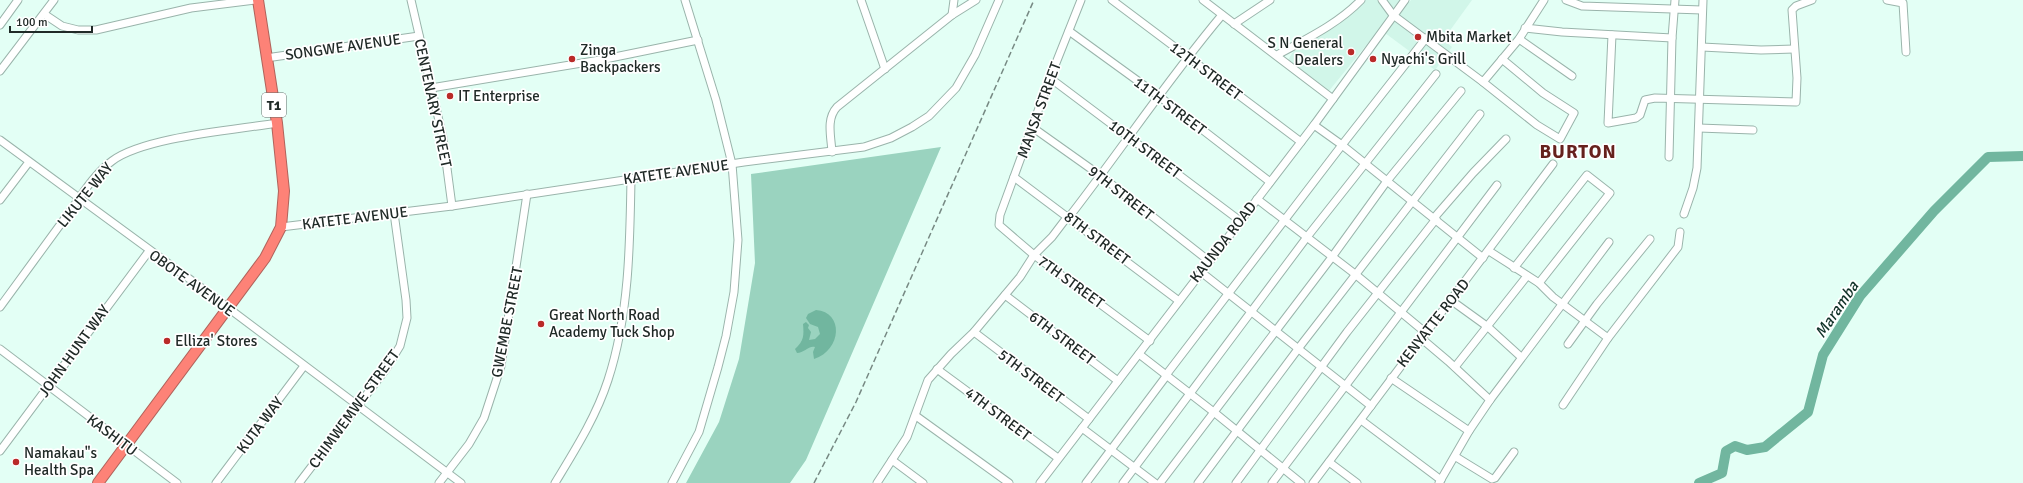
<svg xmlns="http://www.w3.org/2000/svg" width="2023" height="483" font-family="Signika,sans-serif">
  <rect width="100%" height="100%" fill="#e3fff5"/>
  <!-- built -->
  <g fill="#d1f6e9">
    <polygon points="1365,0 1401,0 1390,16 1328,92 1288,60 1293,52 1337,24"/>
    <polygon points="1411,0 1472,0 1443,40 1452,47 1435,70 1385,33"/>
  </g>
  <!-- green -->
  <polygon fill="#9ad3bf" points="941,147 806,460 790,483 686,483 719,422 739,359 755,263 751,174"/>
  <!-- water -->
  <path fill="#71b69f" d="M 816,310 C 844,312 842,350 814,359 L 813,352 L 815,347 C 809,345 804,353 797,353 L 795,349 C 804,341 804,335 803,324 L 806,322 L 809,325 L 808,328 L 811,332 L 809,340 L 815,339 L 820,334 L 818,327 L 810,324 L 806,318 L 808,314 Z"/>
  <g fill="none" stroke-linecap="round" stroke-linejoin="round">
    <!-- river -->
    <polyline stroke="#71b69f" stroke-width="10" points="1699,483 1722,473 1726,451 1735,446 1747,450 1765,447 1808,412 1823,355 1860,296 1934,211 1988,157 2023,156"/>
    <!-- minor casing -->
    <g stroke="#9ab4ab" stroke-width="9">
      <g id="minor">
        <polyline points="411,0 443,138 452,206"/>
        <polyline points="861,0 885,69"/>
        <polyline points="1081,0 1050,78 1000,215 999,225 1034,255 1150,341"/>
        <polyline points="1112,0 1301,142"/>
        <polyline points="1203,0 1333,99"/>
        <polyline points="1382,0 1393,15 1483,82 1519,39 1544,0"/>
        <polyline points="1566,0 1582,6 1702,10"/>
        <polyline points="1887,0 1903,3 1906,52"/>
        <polyline points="44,14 62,26 78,30 96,30 191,8 255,0"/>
        <polyline points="952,15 954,0"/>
        <polyline points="1234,24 1270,0"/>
        <polyline points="0,25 18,0"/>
        <polyline points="1525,28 1562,32 1672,38"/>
        <polyline points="1069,31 1160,97 1270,182"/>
        <polyline points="1612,35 1608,123 1636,118 1640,115 1645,100 1655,98 1796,102 1797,78 1792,10 1796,6 1812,0"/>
        <polyline points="1519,39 1572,76"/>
        <polyline points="1702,47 1761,50 1794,49"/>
        <path d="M 1277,55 C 1306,39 1338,24 1361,0"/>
        <polyline points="266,58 419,36"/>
        <polyline points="0,71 54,0"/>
        <polyline points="1050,78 1239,220"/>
        <polyline points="1483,82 1537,125 1560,139 1574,113 1543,93 1502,59"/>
        <polyline points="431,88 600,60 698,40"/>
        <polyline points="1314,125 1342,145 1483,258"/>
        <polyline points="1032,127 1101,176 1209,261"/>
        <polyline points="1699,128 1753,130"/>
        <polyline points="0,140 195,283 461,483"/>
        <path d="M 832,152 C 831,136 826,119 837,107 L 952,15 L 976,0"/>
        <polyline points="1669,157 1672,38 1675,0"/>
        <polyline points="1014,177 1179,301"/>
        <polyline points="1257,199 1355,274 1426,333"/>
        <polyline points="0,200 29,162"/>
        <polyline points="1684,214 1693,188 1697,168 1703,0"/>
        <path d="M 1069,217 C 1121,150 1168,79 1222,15"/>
        <polyline points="1434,218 1473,173 1506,139"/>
        <polyline points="281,227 452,206 744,162 864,147 891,138 912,127 929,116 956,88 975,55 999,0"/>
        <polyline points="1489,251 1539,283 1553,297 1608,338"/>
        <polyline points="1514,268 1587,175 1610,193 1539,283"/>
        <polyline points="1201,272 1371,406"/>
        <polyline points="1005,295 1118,381"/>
        <polyline points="1452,301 1488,327 1521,357"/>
        <path d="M 0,307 C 23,276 45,245 68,214 C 81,196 94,174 112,161 C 144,137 235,130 277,123"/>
        <polyline points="974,332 1089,419"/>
        <polyline points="1422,339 1448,361 1490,400"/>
        <polyline points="1568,344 1597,304 1650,239"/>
        <polyline points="0,349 177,483"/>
        <polyline points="1139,354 1215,413 1301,483"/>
        <polyline points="1455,367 1527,276"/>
        <polyline points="937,369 1058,458"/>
        <polyline points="1166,375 1342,145 1426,38"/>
        <polyline points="1391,378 1469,431"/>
        <polyline points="1563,405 1608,338 1678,247 1680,232"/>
        <polyline points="916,416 1009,483"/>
        <polyline points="1361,420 1441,480"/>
        <polyline points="1082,428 1155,483"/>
        <polyline points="0,451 149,251"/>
        <polyline points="1456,457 1492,479 1495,478 1514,452"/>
        <polyline points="892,460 923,483"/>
        <polyline points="1329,462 1357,483"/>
        <polyline points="216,483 304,366"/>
        <polyline points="299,483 386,369 400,346 407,318 406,300 394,213"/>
        <polyline points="439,483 469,444 484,418 501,366 527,194"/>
        <path d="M 555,483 C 575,450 596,417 608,380 C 629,316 630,245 631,178"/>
        <polyline points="672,483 699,432 718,367 726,336 734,292 738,240 732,164 716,100 685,0"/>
        <polyline points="877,483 907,437 928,380 951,354 974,332 1020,277 1034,255 1052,237 1068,216"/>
        <polyline points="1040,483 1314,125 1405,0"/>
        <polyline points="1086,483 1167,375"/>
        <polyline points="1123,483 1307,237 1436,74"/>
        <polyline points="1160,483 1332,257 1387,181 1461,91"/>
        <polyline points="1198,483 1301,345 1480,114"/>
        <polyline points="1236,483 1347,332 1436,219"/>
        <polyline points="1272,483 1497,185"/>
        <polyline points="1313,483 1553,164"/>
        <polyline points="1439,483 1469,431 1490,400 1609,242"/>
      </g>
    </g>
    <!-- highway casing -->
    <g stroke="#b0635b" stroke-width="12">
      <polyline id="highway" points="98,483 265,258 281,227 284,191 277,123 258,0"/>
    </g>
    <!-- minor -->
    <use href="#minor" stroke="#fff" stroke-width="7"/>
    <!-- highway -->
    <use href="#highway" stroke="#fd8277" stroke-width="10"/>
    <!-- rail -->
    <polyline stroke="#778983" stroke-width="1.5" stroke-dasharray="6 3" stroke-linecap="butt" points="814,483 856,402 1034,0"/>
  </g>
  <!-- markers -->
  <g fill="#b92a28" stroke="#fff" stroke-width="1.5">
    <circle cx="1418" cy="37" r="4"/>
    <circle cx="1351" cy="52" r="4"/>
    <circle cx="572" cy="59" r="4"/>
    <circle cx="1373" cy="59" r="4"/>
    <circle cx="450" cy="96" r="4"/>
    <circle cx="541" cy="324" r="4"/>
    <circle cx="167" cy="341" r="4"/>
    <circle cx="16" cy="462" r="4"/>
  </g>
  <g text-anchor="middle" stroke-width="3.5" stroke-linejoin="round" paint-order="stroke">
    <!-- shield labels -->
    <rect fill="#fff" stroke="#636a68" stroke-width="1" x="262" y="93" width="24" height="24" rx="3"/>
    <g font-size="14" font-weight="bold" fill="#202a27">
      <text x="274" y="110">T1</text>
    </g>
    <!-- poi labels -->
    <g font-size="15" fill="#202a27" stroke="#fff" text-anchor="start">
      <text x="1426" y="42">Mbita Market</text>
      <text x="1343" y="48" text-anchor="end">S N General<tspan x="1343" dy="17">Dealers</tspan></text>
      <text x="580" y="55">Zinga<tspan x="580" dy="17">Backpackers</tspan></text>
      <text x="1381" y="64">Nyachi's Grill</text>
      <text x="458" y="101">IT Enterprise</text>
      <text x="549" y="320">Great North Road<tspan x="549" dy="17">Academy Tuck Shop</tspan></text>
      <text x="175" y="346">Elliza' Stores</text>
      <text x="24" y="458">Namakau"s<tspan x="24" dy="17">Health Spa</tspan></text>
    </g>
    <!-- street labels -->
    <g font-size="15" fill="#202a27" stroke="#fff">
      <text transform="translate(343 47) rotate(-8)" y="5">SONGWE AVENUE</text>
      <text transform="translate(1206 71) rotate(37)" y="5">12TH STREET</text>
      <text transform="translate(433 103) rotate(78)" y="5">CENTENARY STREET</text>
      <text transform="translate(1170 106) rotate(37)" y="5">11TH STREET</text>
      <text transform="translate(1039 110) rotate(-70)" y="5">MANSA STREET</text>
      <text transform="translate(1145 149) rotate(37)" y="5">10TH STREET</text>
      <text transform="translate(676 172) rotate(-8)" y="5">KATETE AVENUE</text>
      <text transform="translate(1121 193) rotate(38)" y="5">9TH STREET</text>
      <text transform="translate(85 195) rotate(-51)" y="5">LIKUTE WAY</text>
      <text transform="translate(355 218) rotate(-7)" y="5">KATETE AVENUE</text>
      <text transform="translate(1097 238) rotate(37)" y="5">8TH STREET</text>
      <text transform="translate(1223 242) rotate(-52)" y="5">KAUNDA ROAD</text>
      <text transform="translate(1071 282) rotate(36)" y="5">7TH STREET</text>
      <text transform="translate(192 283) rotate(36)" y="5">OBOTE AVENUE</text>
      <text transform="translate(507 322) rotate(-79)" y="5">GWEMBE STREET</text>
      <text transform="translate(1433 323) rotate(-52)" y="5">KENYATTE ROAD</text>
      <text transform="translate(1062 338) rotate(37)" y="5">6TH STREET</text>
      <text transform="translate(74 351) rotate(-54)" y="5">JOHN HUNT WAY</text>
      <text transform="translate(1031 376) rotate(37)" y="5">5TH STREET</text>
      <text transform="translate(354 409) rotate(-54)" y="5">CHIMWEMWE STREET</text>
      <text transform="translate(998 414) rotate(37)" y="5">4TH STREET</text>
      <text transform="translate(260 425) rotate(-53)" y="5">KUTA WAY</text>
      <text transform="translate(112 435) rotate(37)" y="5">KASHITU</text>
    </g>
    <!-- water labels -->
    <g font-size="16" font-style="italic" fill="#123329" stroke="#fff">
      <text transform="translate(1836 309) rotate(-56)" y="6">Maramba</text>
    </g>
    <!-- district labels -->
    <g font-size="19" font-weight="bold" letter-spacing="1" fill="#66211d" stroke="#fff">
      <text x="1578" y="158">BURTON</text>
    </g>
  </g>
  <!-- scale -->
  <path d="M10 26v6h82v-6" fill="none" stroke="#202a27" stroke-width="2"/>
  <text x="16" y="26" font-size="12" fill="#202a27" stroke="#ffffff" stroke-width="3" paint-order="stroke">100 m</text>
</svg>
